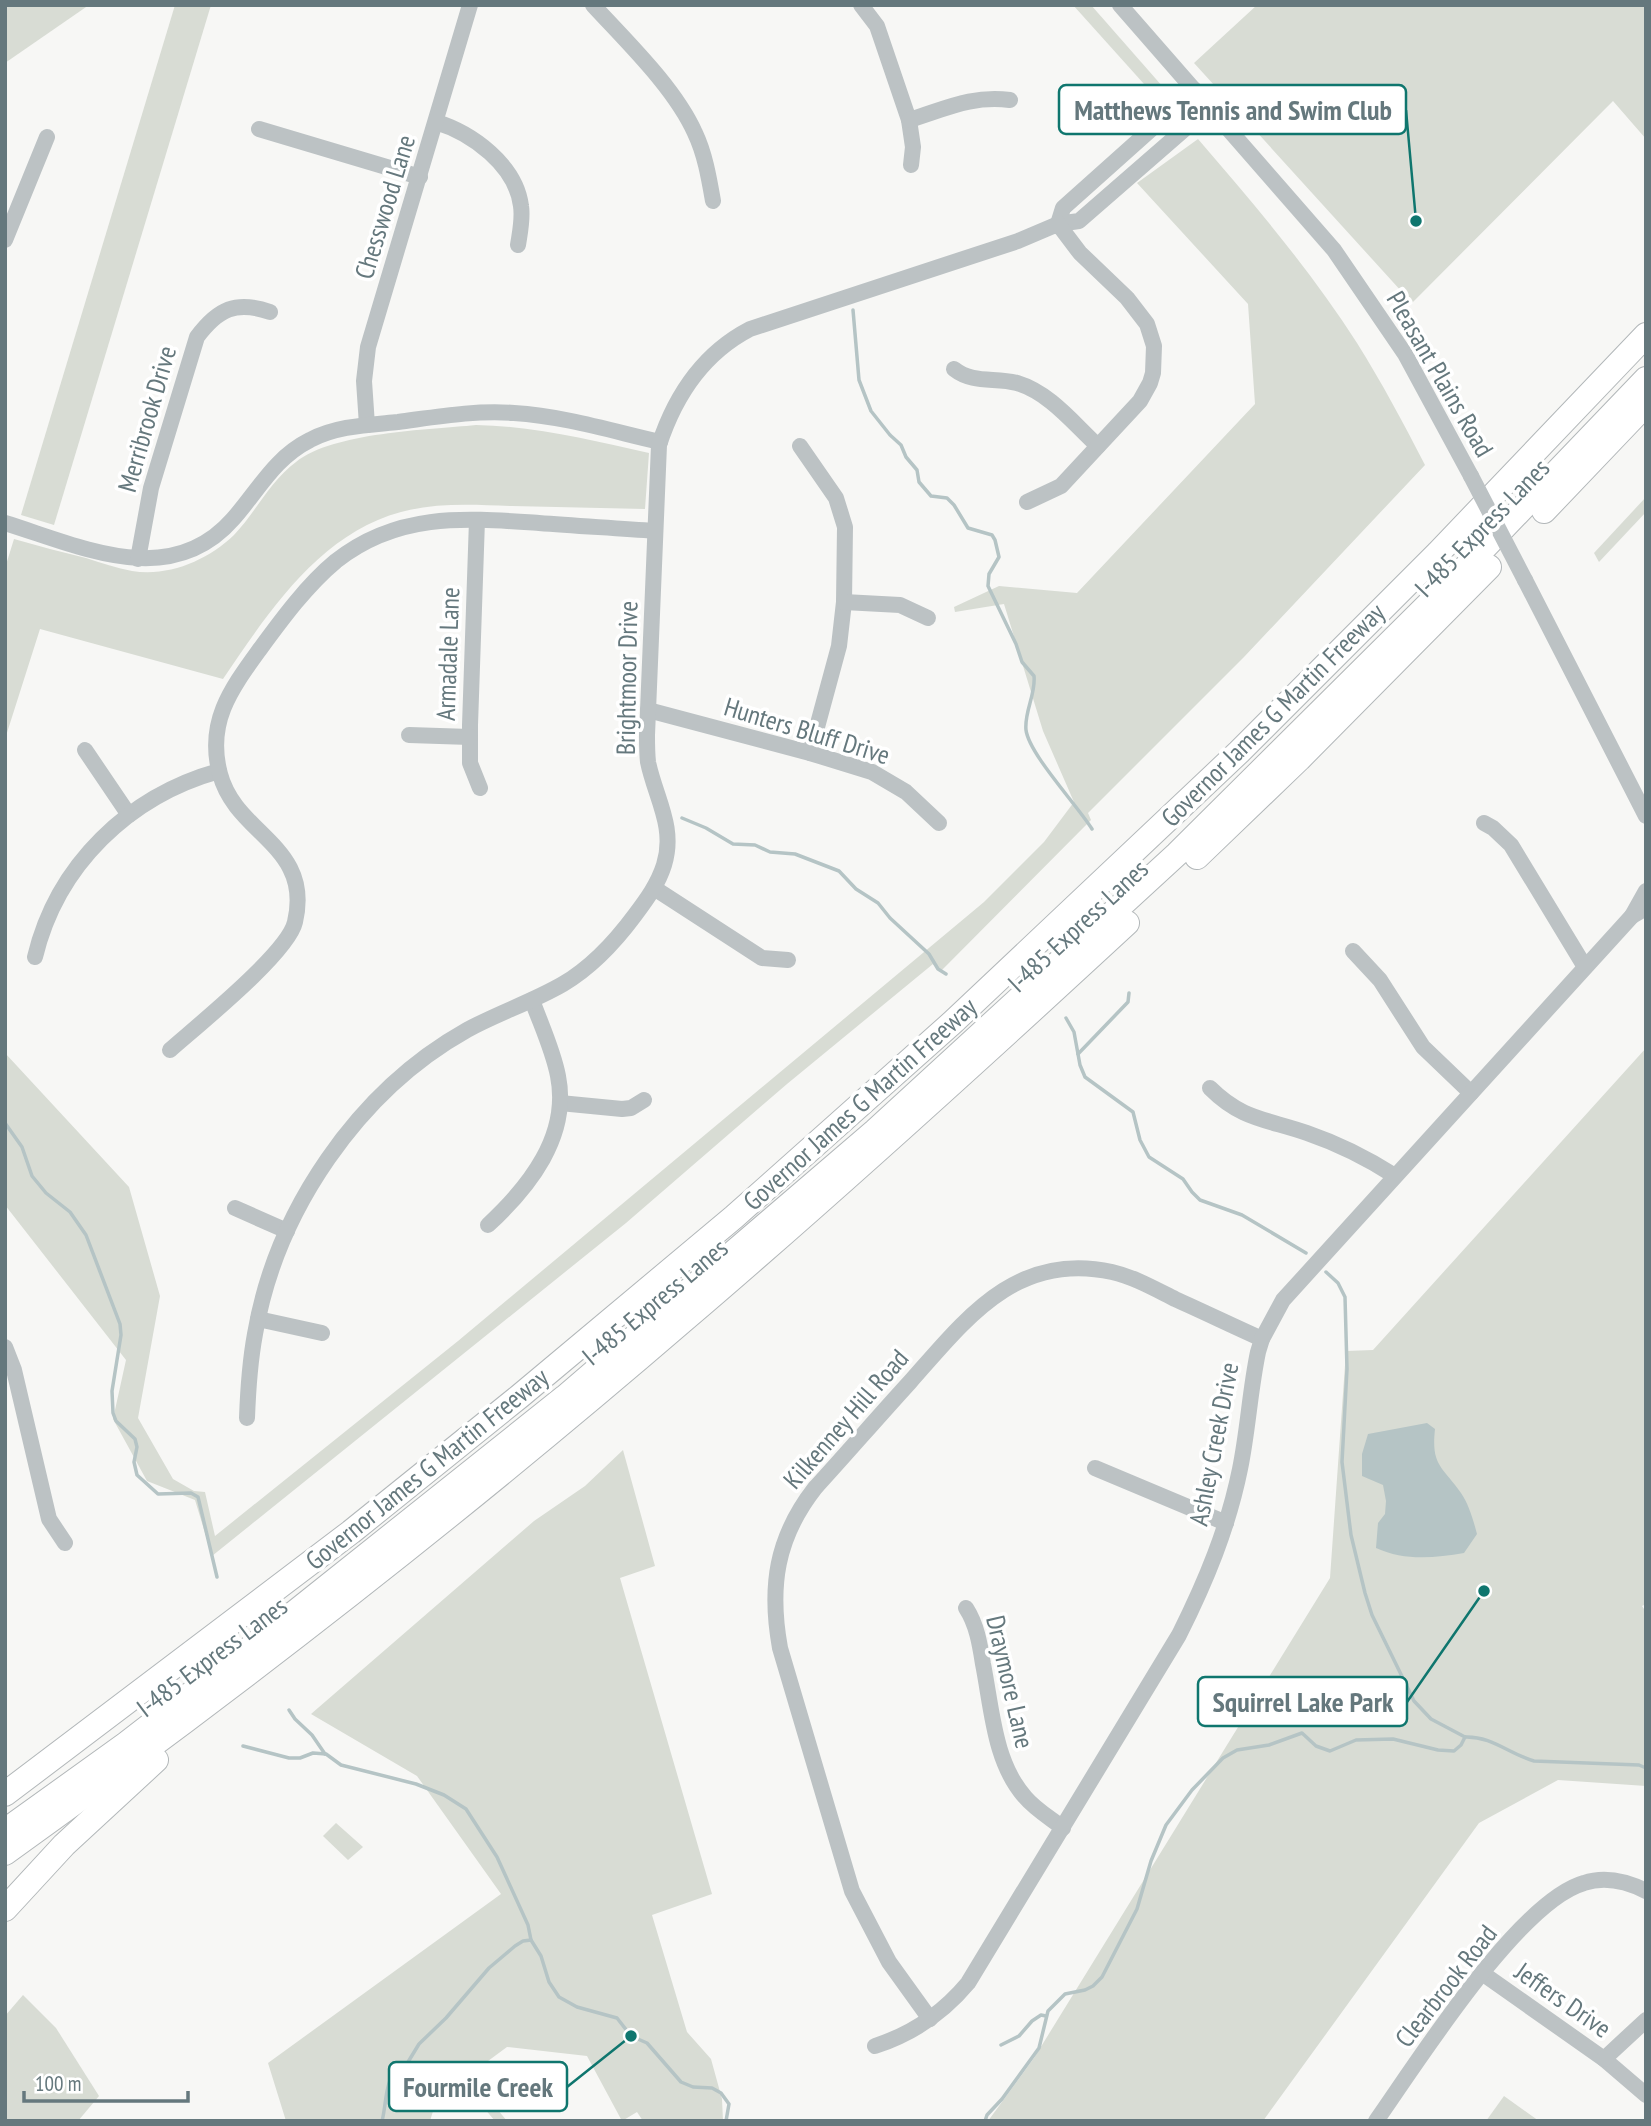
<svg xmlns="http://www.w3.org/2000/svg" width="1651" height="2126" font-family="'PT Sans Narrow',sans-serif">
  <rect width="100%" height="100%" fill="#f7f7f5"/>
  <!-- green -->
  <g fill="#d8dcd4">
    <polygon points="5,5 89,5 5,63"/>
    <polygon points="175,5 211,5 54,525 21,515"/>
    <polygon points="1073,5 1091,5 1170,95 1162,104"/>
    <polygon points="1257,5 1646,5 1646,139 1613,101 1412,303 1194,63"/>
    <path d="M 1198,139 C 1254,204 1311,271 1357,343 C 1382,383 1404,424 1425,465 L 1244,657 L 1088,813 L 1091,820 L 941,971 L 933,964 L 787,1084 L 626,1223 L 212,1556 L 195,1500 L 147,1481 L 113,1419 L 126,1360 L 5,1205 L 5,1053 L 129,1187 L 160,1296 L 138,1418 L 173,1479 L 194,1491 L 205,1492 L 215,1536 L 458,1341 L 984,902 L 1044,842 L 1074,802 L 1043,731 L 1004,604 L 955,612 L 954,607 L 999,586 L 1077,593 L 1255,404 L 1248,304 L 1137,183 Z"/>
    <path d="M 476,425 C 535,426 591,440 649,453 L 645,509 C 601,508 556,507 512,506 C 475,505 438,502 401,512 C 319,534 268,613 223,679 L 40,629 L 5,739 L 5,568 L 14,539 C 38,546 62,552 86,558 C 101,563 117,568 132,571 C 169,577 208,560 234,535 C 256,512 270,481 296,462 C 334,432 427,430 476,425 Z"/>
    <polygon points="1646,497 1646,512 1599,562 1594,553"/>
    <polygon points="1646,1048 1646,1604 1642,1606 1646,1612 1646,1786 1558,1780 1479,1823 1263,2121 988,2121 1034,2058 1330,1578 1346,1351 1373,1350"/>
    <polygon points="623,1450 655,1566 620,1578 712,1894 652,1915 687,2032 711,2059 722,2099 723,2121 643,2121 637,2112 622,2121 587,2056 507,2047 469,2075 507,2121 495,2121 461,2081 437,2098 430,2121 286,2121 268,2063 501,1894 417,1776 311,1714 534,1521 585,1486"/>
    <polygon points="336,1823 363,1847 348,1860 323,1836"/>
    <polygon points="23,1995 56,2028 99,2096 78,2121 5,2121 5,2016"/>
    <polygon points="1504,2096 1539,2121 1486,2121"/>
  </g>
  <!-- water -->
  <path fill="#b5c4c5" d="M 1427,1423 L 1435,1429 C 1431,1466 1442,1466 1461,1493 C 1469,1505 1473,1519 1477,1534 L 1464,1553 C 1434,1558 1404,1561 1376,1548 L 1378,1523 L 1385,1514 L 1386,1501 L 1383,1485 L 1362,1476 L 1362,1454 L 1368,1434 Z"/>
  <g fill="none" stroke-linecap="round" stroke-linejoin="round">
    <!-- stream -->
    <g stroke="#b5c4c5" stroke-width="3.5">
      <path d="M 853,310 L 859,380 L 871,411 L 890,435 L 901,445 L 906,457 L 917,470 L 919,482 L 931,496 L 947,498 L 954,505 L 968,528 L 992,535 L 995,540 L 999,557 L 989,574 L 988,586 L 1016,644 L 1022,662 L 1034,676 C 1036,694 1024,712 1026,730 C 1029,754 1077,805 1092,829"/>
      <polyline points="682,818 706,828 733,844 755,845 770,852 795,854 839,871 856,889 878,903 890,918 929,954 938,969 946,974"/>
      <polyline points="1066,1018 1074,1032 1080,1065 1085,1077 1133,1112 1140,1140 1149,1157 1183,1179 1192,1192 1200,1200 1242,1215 1306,1253"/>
      <polyline points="1078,1054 1128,1002 1129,993"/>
      <polyline points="5,1123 22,1147 32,1176 46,1193 70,1212 86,1235 120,1324 121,1335 112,1391 113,1413 116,1421 135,1439 137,1447 134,1462 137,1475 158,1494 191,1493 198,1497 217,1577"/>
      <polyline points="1326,1272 1338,1283 1345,1297 1347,1369 1342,1462 1351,1535 1365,1593 1372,1615 1414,1701 1431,1719 1465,1737"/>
      <polyline points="289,1710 295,1719 312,1735 325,1754"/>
      <path d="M 1465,1737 C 1492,1736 1509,1754 1534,1761 L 1639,1765 L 1646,1768"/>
      <polyline points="243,1746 289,1758 300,1758 313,1753 326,1754 341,1765 416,1784 444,1795 466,1809 497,1857 528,1925 531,1940 541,1956 549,1982 559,1997 577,2007 617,2018 631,2036 647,2043 681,2082 693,2087 712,2088 721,2093 729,2104 726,2121"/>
      <polyline points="1001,2045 1019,2036 1032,2021 1041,2015 1046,2016"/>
      <path d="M 382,2121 C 387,2104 384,2070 405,2067 L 419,2044 L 446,2018 L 489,1968 L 515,1946 L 523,1941 L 531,1940"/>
      <polyline points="985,2121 987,2115 1002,2099 1039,2048 1048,2011 1065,1994 1085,1990 1093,1986 1102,1977 1137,1909 1151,1861 1166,1825 1192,1790 1223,1758 1237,1750 1269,1745 1302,1733 1316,1746 1330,1751 1356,1740 1393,1739 1438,1750 1454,1751 1461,1745 1465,1737"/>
    </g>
    <!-- highway casing -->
    <g stroke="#b2b7b9" stroke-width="26">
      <g id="highway">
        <polyline points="1544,511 1646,404"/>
        <polyline points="1197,857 1299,759 1489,567"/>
        <polyline points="5,1794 351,1532 520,1396 734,1217 953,1022 1239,752 1438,553 1646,335"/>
        <polyline points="5,1831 126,1744 254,1645 565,1397 875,1131 1177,854 1464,569 1646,379"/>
        <path d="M 5,1853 C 239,1685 467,1507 685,1319 C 836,1190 982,1057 1127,923"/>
        <polyline points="5,1909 64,1845 156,1760"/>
      </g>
    </g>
    <!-- minor -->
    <g stroke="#bcc2c4" stroke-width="16">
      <path d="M 593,5 C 627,42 675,88 695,133 C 705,154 709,178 713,201"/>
      <polyline points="861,5 877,26 909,120 913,147 911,165"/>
      <polyline points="1120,5 1334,250 1405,354 1471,476"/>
      <polyline points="1195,90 1063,208 1058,224 1079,221 1210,107"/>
      <path d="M 909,120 C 945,109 972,95 1010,100"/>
      <path d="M 436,122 C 472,133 516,165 521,206 C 523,219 520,232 518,245"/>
      <polyline points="259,129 420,177"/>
      <polyline points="5,240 47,137"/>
      <path d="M 954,369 C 973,384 995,377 1017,383 C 1050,393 1073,423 1098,446"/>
      <polyline points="367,425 364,381 368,347 470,5"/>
      <polyline points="800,446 836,498 845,527 844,602 839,646 810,753"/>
      <polyline points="477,520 470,725 470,763 480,788"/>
      <path d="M 5,523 C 80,546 170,591 233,519 C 258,491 274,458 310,440 C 336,426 368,425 398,422 C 436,417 475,410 514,413 C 563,416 612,431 660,442"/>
      <path d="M 138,559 L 151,488 L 197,337 C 218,309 236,300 270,312"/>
      <polyline points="1525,580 1646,816"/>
      <polyline points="844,602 900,605 928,618"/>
      <polyline points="648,710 810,753 872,772 906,792 939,823"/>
      <polyline points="409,735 470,737"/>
      <polyline points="85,750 129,815"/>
      <polyline points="1484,823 1493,828 1511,845 1585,967"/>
      <polyline points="654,888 762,958 788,960"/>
      <polyline points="1646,891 1632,916 1646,908"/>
      <polyline points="1353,951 1380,980 1423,1047 1471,1093"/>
      <path d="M 35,957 C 57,865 129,796 219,771"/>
      <path d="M 170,1050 C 197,1026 288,953 295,922 C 313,845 236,835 220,774 C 206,722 231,689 260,649 C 282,619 307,585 336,561 C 398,512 465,518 539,523 C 577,526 616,528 655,531"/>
      <path d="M 1210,1088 C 1242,1120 1267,1119 1307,1133 C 1339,1144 1367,1158 1395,1176"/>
      <polyline points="560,1103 622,1109 631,1108 644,1100"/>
      <polyline points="235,1208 287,1231"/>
      <path d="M 488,1225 C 529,1187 570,1136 558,1076 C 553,1050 541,1025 532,1000"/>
      <polyline points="258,1319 322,1333"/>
      <polyline points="5,1347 14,1370 49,1519 65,1543"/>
      <path d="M 247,1418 C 248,1390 250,1361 255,1334 C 276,1211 358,1091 467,1030 C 498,1013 532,1002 563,984 C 592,967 615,942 635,915 C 647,899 658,884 664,865 C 676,827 655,797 648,762 C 647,753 647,744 647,735 L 659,445 C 675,396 702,354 750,329 L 1018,241 L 1058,224 L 1080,253 L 1127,298 L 1147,324 L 1154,346 L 1153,373 L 1150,383 L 1140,401 L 1061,486 L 1027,502"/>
      <polyline points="1095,1468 1226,1523"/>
      <path d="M 966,1608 C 977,1625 980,1645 983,1664 C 992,1709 994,1762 1025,1797 C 1035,1809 1050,1818 1063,1828"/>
      <polyline points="1482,1973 1604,2059 1646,2095"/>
      <path d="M 930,2019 L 889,1962 L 852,1891 L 780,1648 C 769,1587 776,1538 815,1488 C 847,1453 878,1417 910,1382 C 966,1319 1016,1251 1112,1272 C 1134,1277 1155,1289 1175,1299 C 1204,1312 1233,1326 1262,1339"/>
      <path d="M 875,2046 C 912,2034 943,2013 968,1983 L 1179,1635 C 1206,1581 1228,1528 1240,1469 C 1248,1430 1250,1390 1258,1352 L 1262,1339 L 1283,1300 L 1632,916"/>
      <polyline points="1604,2059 1646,2020"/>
      <path d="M 1376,2121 C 1417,2063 1518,1902 1584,1883 C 1605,1876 1626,1881 1646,1891"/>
    </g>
    <!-- highway -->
    <use href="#highway" stroke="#fff" stroke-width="24"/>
    <!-- minor-bridge -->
    <polyline stroke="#bcc2c4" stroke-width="16" points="1471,476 1525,580"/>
  </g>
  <g text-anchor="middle" stroke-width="7" stroke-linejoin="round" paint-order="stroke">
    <!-- street labels -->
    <g font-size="26" fill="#65787d" stroke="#fff">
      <text transform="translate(385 207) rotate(-73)" y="9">Chesswood Lane</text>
      <text transform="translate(1440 374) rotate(60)" y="9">Pleasant Plains Road</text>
      <text transform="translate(147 419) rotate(-74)" y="9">Merribrook Drive</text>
      <text transform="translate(1482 528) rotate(-46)" y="9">I-485 Express Lanes</text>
      <text transform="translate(448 654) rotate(-88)" y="9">Armadale Lane</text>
      <text transform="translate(627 678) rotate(-89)" y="9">Brightmoor Drive</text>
      <text transform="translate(1273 715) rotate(-45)" y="9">Governor James G Martin Freeway</text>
      <text transform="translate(807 731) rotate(17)" y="9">Hunters Bluff Drive</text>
      <text transform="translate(1078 926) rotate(-43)" y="9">I-485 Express Lanes</text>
      <text transform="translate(860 1104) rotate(-42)" y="9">Governor James G Martin Freeway</text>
      <text transform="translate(655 1302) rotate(-40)" y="9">I-485 Express Lanes</text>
      <text transform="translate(846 1419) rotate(-49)" y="9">Kilkenney Hill Road</text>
      <text transform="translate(1214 1444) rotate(-79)" y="9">Ashley Creek Drive</text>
      <text transform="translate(427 1469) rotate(-39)" y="9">Governor James G Martin Freeway</text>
      <text transform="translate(212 1657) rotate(-37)" y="9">I-485 Express Lanes</text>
      <text transform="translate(1010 1682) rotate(77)" y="9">Draymore Lane</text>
      <text transform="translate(1446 1986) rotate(-52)" y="9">Clearbrook Road</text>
      <text transform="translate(1563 2000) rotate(35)" y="9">Jeffers Drive</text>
    </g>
  </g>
  <!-- callouts -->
  <path fill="none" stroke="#0f766e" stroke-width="2.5" d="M1416 221L1406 110M1484 1591L1407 1702M631 2036L567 2087"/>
  <g fill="#0f766e" stroke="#fff" stroke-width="2.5">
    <circle cx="1416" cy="221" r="7"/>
    <circle cx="1484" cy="1591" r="7"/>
    <circle cx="631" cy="2036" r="7"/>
  </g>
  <g fill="#fff" stroke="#0f766e" stroke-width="2.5">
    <rect x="1059" y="85" width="347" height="49" rx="7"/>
    <rect x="1198" y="1677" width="209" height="49" rx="7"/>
    <rect x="389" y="2062" width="178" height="49" rx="7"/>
  </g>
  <g font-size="28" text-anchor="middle" font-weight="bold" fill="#65787d">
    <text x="1233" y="120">Matthews Tennis and Swim Club</text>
    <text x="1303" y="1712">Squirrel Lake Park</text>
    <text x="478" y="2097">Fourmile Creek</text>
  </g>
  <!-- border -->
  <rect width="1651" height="2126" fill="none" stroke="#65787d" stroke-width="14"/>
  <!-- scale -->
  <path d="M24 2091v10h164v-10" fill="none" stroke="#65787d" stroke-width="3.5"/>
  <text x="35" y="2091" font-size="21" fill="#65787d" stroke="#ffffff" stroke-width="5" paint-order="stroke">100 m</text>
</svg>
